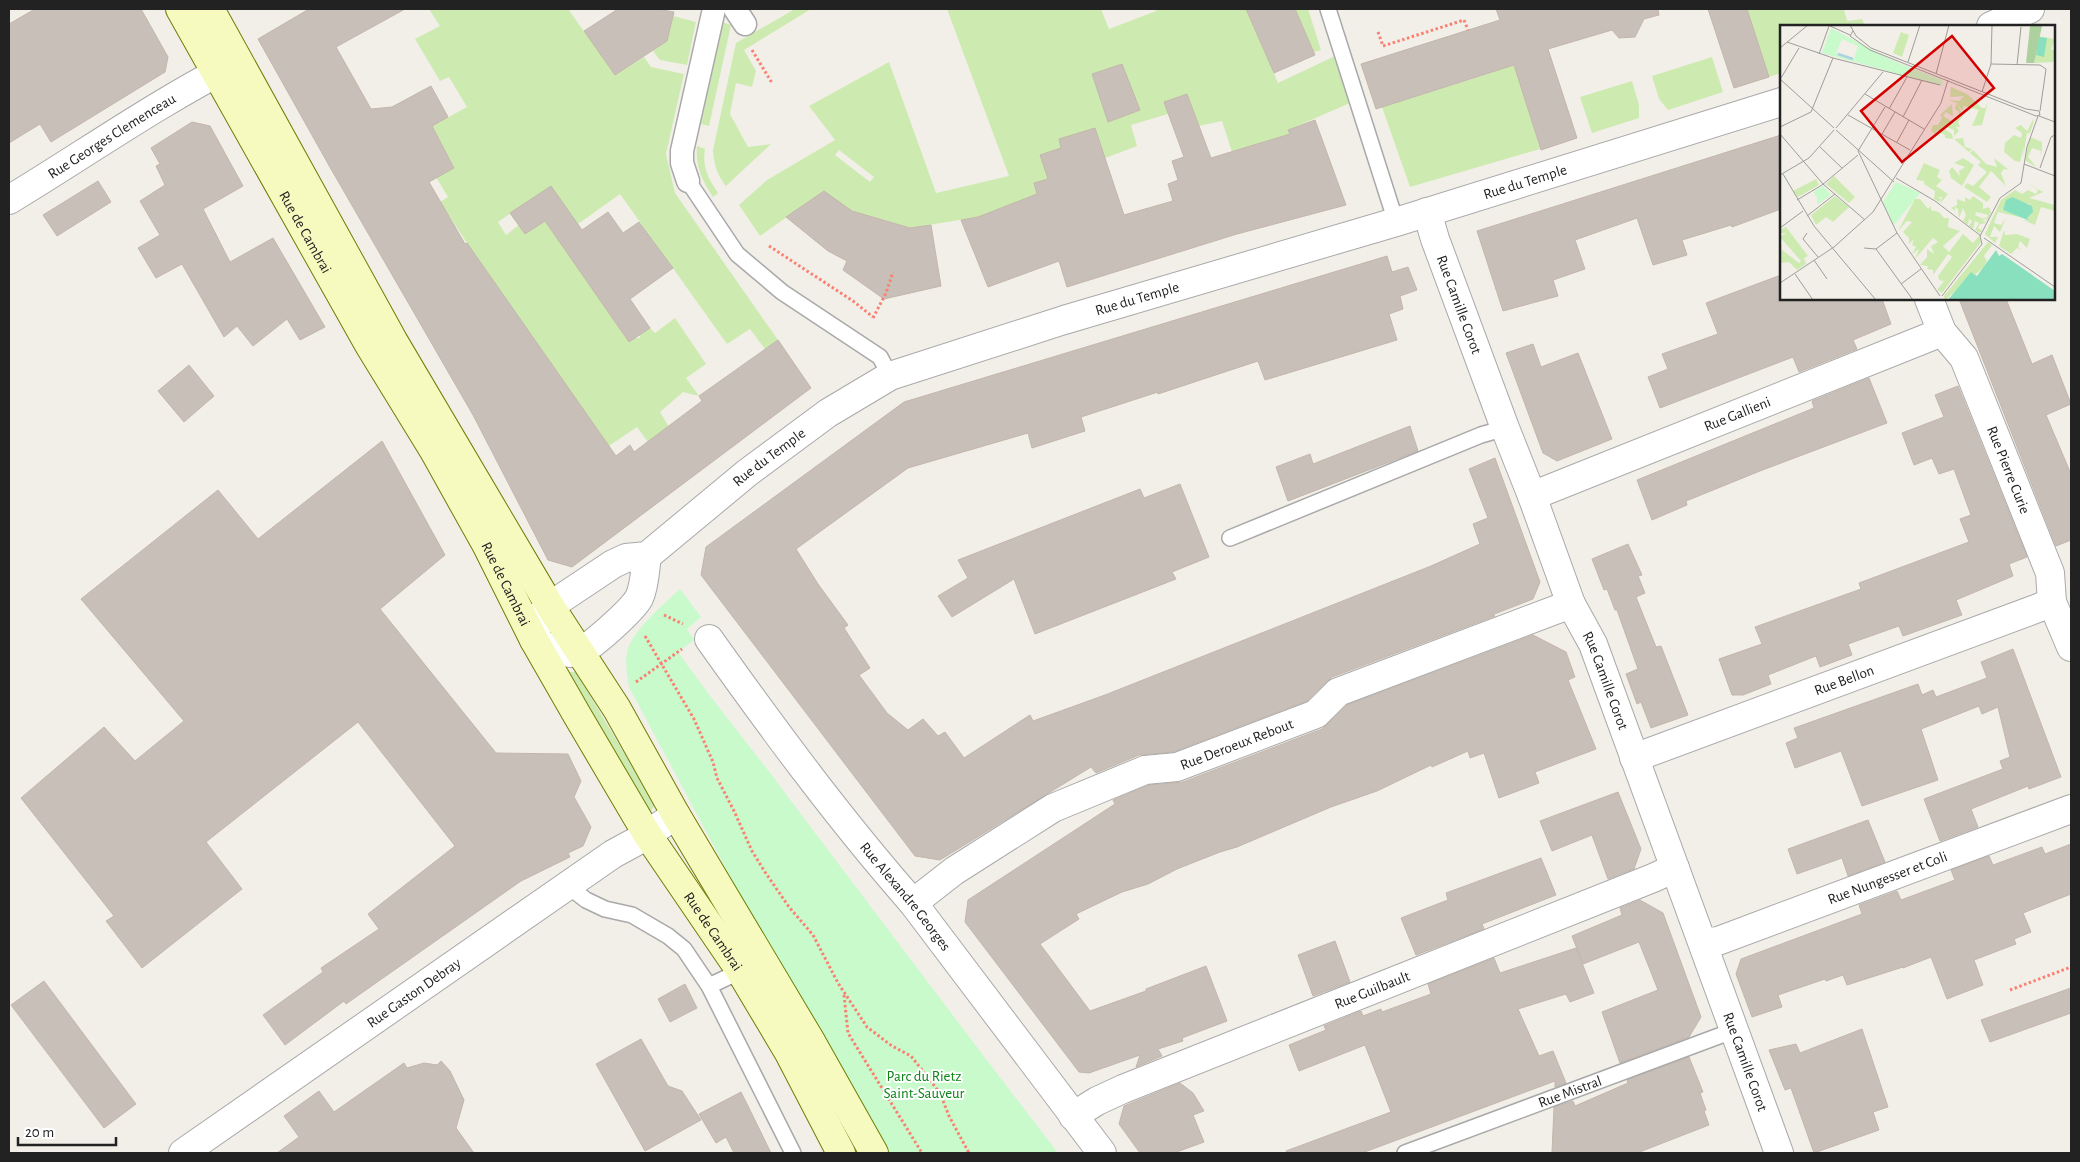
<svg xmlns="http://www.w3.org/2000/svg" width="2080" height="1162" font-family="'Alegreya Sans',sans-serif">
  <rect width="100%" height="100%" fill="#f2efe9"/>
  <!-- grass -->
  <g fill="#cdebb0" fill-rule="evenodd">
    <polygon points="429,9 568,9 615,75 644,57 651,67 684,74 666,154 675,193 778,340 765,349 750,329 727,344 620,194 578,224 551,186 498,222 506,235 519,225 525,234 545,221 626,338 640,338 640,334 650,328 655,333 675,318 706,364 686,378 699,396 683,392 660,412 669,427 651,446 637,427 609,446 467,243 440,202 448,197 436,177 454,167 432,126 467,107 449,77 440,81 415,39 440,26"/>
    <path d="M 795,9 L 811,9 L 744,50 L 756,71 L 752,87 L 736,83 L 730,114 L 748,147 L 771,144 L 726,186 C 717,175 714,165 713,150 L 736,43 Z"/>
    <path d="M 947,9 L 1101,9 L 1109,29 L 1156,11 L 1155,9 L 1246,9 L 1278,83 L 1335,56 L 1350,103 L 1288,130 L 1292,139 L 1232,152 L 1222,121 L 1199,126 L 1187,94 L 1167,101 L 1171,113 L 1131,125 L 1137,146 L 1100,160 L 1059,139 L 1061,148 L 1040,155 L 1048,179 L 1034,183 L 1044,215 L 978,217 L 910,228 L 852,211 L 824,191 L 760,236 L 739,205 L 767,180 L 835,140 L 809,106 L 889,62 L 936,193 L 1009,176 ZM 1092,74 L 1120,93 L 1127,115 L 1108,122 ZM 839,150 L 874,177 L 870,182 L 835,155 Z"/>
    <polygon points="1295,9 1308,9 1321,50 1314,52"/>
    <polygon points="1747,9 1844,9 1847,21 1862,19 1865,26 1781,26 1781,73 1769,77"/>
    <polygon points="673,16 696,22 687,65 660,60 653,51 659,47 661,37 668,38"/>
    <polygon points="722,22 731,25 709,126 701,124"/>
    <polygon points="1510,51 1540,149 1410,187 1382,107 1494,72"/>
    <polygon points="1712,57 1723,92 1668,110 1659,99 1652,76"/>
    <polygon points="1632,81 1639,105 1639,118 1592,133 1580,97"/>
    <path d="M 697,146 L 705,149 C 702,167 708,178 718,193 L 713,197 C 702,180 695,166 697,146 Z"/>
    <polygon points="567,672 576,672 655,805 650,812 642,810"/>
  </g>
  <!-- park -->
  <path fill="#c8facc" d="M 680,589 L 701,617 L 687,629 L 694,640 L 678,652 C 713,702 752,748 788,797 C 878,916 967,1035 1058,1153 L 889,1153 L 757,927 L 629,687 C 627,675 625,664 627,652 C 631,632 665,603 680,589 Z"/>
  <!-- building -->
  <g fill="#c7bfb8" stroke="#c4b6ab">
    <polygon points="35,9 141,9 168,57 165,72 51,142 40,124 9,143 9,24"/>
    <polygon points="309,9 405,9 336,47 371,109 392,107 431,86 448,117 432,126 454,168 429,182 465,244 467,243 616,456 630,445 634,452 702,401 699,396 778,340 811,388 572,567 548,560 473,415 331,169 258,39"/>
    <polygon points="618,9 657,9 674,12 667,41 615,75 584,31"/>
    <polygon points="1246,9 1295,9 1315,55 1274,73"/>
    <polygon points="1496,9 1658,9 1659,15 1644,19 1635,37 1619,38 1612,30 1548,49 1577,138 1541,150 1514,65 1376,109 1361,64 1500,20"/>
    <polygon points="1708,9 1747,9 1769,77 1734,88"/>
    <polygon points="1122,64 1140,110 1108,122 1092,74"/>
    <polygon points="1187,94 1211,158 1290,134 1288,130 1315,120 1346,205 1237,234 1067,287 1059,261 988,287 961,220 978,217 1037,194 1034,183 1048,179 1040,155 1061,148 1059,139 1095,128 1124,215 1173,201 1168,184 1178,180 1172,161 1184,157 1164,102"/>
    <polygon points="192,122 210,126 243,186 203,209 230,262 273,238 325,327 300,340 287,319 253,346 237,326 224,337 182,264 156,278 138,248 160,235 140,201 165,185 156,166 160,164 151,148"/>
    <polygon points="1781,135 1781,209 1732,227 1731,225 1682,240 1687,255 1653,265 1637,218 1575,240 1585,269 1553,280 1558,296 1503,311 1477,231"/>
    <polygon points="98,181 111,202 57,236 43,215"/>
    <polygon points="551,186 582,230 608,212 623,233 639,222 673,268 630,299 650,328 629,342 545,221 525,234 510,213"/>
    <polygon points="824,191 852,211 910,228 931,225 941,286 884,299 843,270 847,261 828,251 786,217"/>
    <polygon points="1387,256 1392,272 1408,267 1417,290 1400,296 1403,309 1389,314 1397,340 1265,380 1258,361 1158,394 1158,392 1081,417 1085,431 1032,448 1028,433 908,468 796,549 818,584 848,625 844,628 870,668 859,675 887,713 908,730 923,719 938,736 945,732 964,758 1030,715 1033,721 1105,695 1431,566 1480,544 1473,524 1488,518 1469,469 1495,458 1540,582 1533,599 1492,615 1495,616 1332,677 1307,701 1173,752 1139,755 1096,773 1091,767 940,860 915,856 701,575 706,547 904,402"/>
    <polygon points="1781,275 1781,299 1882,299 1891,324 1853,340 1857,349 1799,372 1793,357 1660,408 1648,377 1668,369 1662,354 1718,334 1706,303"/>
    <polygon points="1959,299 2006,299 2032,364 2052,355 2071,404 2046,415 2071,474 2071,540 2056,546"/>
    <polygon points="1533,344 1541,367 1578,353 1612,439 1557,461 1543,453 1506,353"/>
    <polygon points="189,365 214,396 184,422 158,391"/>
    <polygon points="1869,378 1887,423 1760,471 1686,501 1687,505 1652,520 1637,480 1814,408 1812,401"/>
    <polygon points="1958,386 2027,557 2009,564 2013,576 1956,600 1962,615 1903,636 1899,626 1848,644 1852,655 1820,667 1816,656 1768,675 1771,684 1743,695 1732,695 1719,659 1762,644 1755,627 1861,589 1859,583 1969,542 1960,519 1971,515 1954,469 1939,474 1932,458 1914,465 1902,433 1944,417 1935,395"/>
    <polygon points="1410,426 1418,451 1288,501 1276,467 1310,454 1313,464"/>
    <polygon points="382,441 445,555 380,609 496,753 568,754 581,781 574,797 591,827 583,846 568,853 570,857 521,881 346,1004 344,1001 285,1045 263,1015 323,972 321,968 379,929 368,914 455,846 358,722 206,842 242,889 142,968 106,921 114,916 21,798 104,727 135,761 184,721 81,599 218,490 258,539"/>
    <polygon points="1180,484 1209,557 1172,572 1176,579 1035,634 1014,579 952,617 938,596 968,578 958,560 1140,489 1144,498"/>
    <polygon points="1628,544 1642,575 1638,576 1645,593 1636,597 1656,647 1661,646 1688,715 1651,728 1641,702 1637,704 1626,674 1638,669 1617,610 1615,610 1607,589 1604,590 1592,559"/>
    <polygon points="1533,635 1566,652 1575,677 1568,680 1596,749 1535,772 1539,783 1499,798 1484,753 1470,758 1468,751 1432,767 1431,765 1377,791 1331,807 1237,847 1220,852 1177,869 1148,884 1122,892 1076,914 1079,919 1040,944 1090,1011 1146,991 1146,989 1206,966 1227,1021 1182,1038 1183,1041 1158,1049 1162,1056 1136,1067 1140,1055 1089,1073 1079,1072 965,922 968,900 1115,804 1113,800 1149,785 1183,782 1322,729 1347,705"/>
    <polygon points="2013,649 2061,777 2029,789 2028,786 1971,809 1978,827 1940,841 1924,799 2003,769 2000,761 2010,757 1998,707 1982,714 1979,706 1921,729 1938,780 1862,806 1841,751 1795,768 1786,743 1798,738 1794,728 1918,684 1922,695 1933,690 1936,697 1987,678 1981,662"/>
    <polygon points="1618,792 1641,849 1634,869 1608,879 1592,835 1552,851 1540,821"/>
    <polygon points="1868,820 1885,862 1848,876 1842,858 1797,874 1788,849"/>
    <polygon points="2071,844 2071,894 2023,913 2031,932 2014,939 2016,944 1974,960 1983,985 1947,999 1931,957 1903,968 1903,967 1847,985 1843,975 1826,981 1825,979 1778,995 1782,1007 1752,1017 1736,974 1741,959 1862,914 1859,905 1897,891 1901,900 1955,880 1951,870 1989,856 1993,865 2042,847 2045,854"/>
    <polygon points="1541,858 1556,895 1482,924 1484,929 1416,955 1401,918 1448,900 1446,893"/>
    <polygon points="1640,900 1663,913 1701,1017 1689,1037 1620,1063 1602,1012 1658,990 1639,942 1583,964 1572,936 1622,915 1620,908"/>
    <polygon points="1335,941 1350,982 1313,996 1298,955"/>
    <polygon points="1576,948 1594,993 1570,1002 1566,994 1518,1009 1539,1056 1553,1051 1566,1083 1555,1087 1555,1081 1362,1153 1287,1153 1286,1151 1391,1112 1365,1045 1299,1071 1289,1045 1326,1030 1324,1026 1361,1011 1363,1016 1381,1009 1382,1012 1431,994 1428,984 1494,958 1500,973"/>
    <polygon points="44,981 136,1104 104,1128 11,1005"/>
    <polygon points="685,984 697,1008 670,1022 658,999"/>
    <polygon points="2071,988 2071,1013 1990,1042 1981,1020"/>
    <polygon points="1862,1029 1888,1107 1873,1112 1879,1130 1814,1153 1791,1088 1785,1090 1769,1050 1796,1044 1800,1053"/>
    <polygon points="641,1039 668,1086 682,1091 701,1120 645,1151 596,1064"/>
    <polygon points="1689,1057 1703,1092 1700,1093 1706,1110 1704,1111 1709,1125 1637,1153 1552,1153 1554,1107 1573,1101 1575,1106 1628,1083 1627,1080"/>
    <polygon points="441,1061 450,1071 464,1100 456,1128 474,1153 277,1153 299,1137 284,1116 319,1091 334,1112 404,1063 407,1068 424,1063 437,1065"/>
    <polygon points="1180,1083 1193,1093 1204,1111 1193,1115 1204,1142 1174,1153 1140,1153 1119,1124 1124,1106"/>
    <polygon points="741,1092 749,1108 771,1153 734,1153 726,1137 716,1143 699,1114"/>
  </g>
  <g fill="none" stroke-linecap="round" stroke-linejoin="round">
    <!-- service casing -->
    <g stroke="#a9a9a9" stroke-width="18">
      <g id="service">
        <polyline points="1328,9 1396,222"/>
        <polyline points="688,181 737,254 782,292 880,357 890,376"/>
        <polyline points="1230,538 1481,435 1505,428"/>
        <polyline points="568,886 586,900 605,909 632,915 668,936 684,949 709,986 793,1153"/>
        <polyline points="709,986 728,977 739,969"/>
        <path id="s1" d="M 1405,1153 L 1735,1030"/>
      </g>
    </g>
    <!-- pedestrian casing -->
    <g stroke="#a9a9a9" stroke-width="25">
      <g id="pedestrian">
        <polyline points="735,9 745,24"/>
        <polyline points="688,181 682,163 682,151 714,9"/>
      </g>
    </g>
    <!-- minor casing -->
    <g stroke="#a9a9a9" stroke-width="30">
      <g id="minor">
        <path id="s2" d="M 9,200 C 85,154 157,103 236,63"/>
        <path id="s3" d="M 1427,212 L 1435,239 L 1505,428 L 1532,496 L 1571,604 L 1593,644 L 1779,1153"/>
        <path id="s4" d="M 1929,299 L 1942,332 L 1964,358 L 2050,573 L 2052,602 L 2071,647"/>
        <path id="s5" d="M 1532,496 L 1942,332"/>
        <path id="s6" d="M 709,639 C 773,729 840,820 913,903 L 1102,1153"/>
        <path id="s7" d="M 1634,758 L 2038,608 L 2052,602"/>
        <path id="s8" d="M 913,903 L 954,871 L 1053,808 L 1145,770 L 1177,767 L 1316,714 L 1338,692 L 1571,604"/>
        <path id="s9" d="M 1703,943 L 1718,941 L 2071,809"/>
        <path id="s10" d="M 1073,1116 L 1097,1101 L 1123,1089 L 1653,878 L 1675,868"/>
        <path id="s11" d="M 183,1153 L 613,854 L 637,841 L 676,815"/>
      </g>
    </g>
    <!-- tertiary casing -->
    <g stroke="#a9a9a9" stroke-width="30">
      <g id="tertiary">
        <polyline points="1991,26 2030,9"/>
        <path id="s12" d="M 647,556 C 645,568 645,586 639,598 C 633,609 590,649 578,652 C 562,656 547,647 534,640 L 539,617 L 550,606 L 613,564 L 626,558 L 647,556 L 747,473 L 828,413 L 890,376 L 1064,320 L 1396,222 L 1781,102"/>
      </g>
    </g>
    <!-- secondary casing -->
    <g stroke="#707d05" stroke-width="30">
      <g id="secondary">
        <path id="s13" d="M 180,9 L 369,345 L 434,451 L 487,546 L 534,640 L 577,715 L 647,834 L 739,969 L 789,1053 L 841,1153"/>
        <polyline points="210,9 394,342 550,606 617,709 676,815 812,1043 874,1153"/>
      </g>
    </g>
    <!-- path -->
    <g stroke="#fa8072" stroke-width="3" stroke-dasharray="2.5 2.5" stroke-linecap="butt">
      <polyline points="1378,32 1383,46 1464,20 1468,30"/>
      <polyline points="752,50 772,83"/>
      <polyline points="769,246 853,301 873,317"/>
      <polyline points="873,318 886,293 893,272"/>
      <polyline points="664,615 683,624"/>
      <polyline points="645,636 694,719 713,762 717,778 734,811 752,851 765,872 789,907 813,935 838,983 867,1027 892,1046 911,1056 940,1093 949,1116 969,1153"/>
      <polyline points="636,682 682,649"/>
      <polyline points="2010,990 2071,967"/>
      <polyline points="844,995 848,1033 922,1153"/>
    </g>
    <!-- service -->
    <use href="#service" stroke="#fff" stroke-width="15"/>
    <!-- pedestrian -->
    <use href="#pedestrian" stroke="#fff" stroke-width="22"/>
    <!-- minor -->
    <use href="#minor" stroke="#fff" stroke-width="28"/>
    <!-- tertiary -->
    <use href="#tertiary" stroke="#fff" stroke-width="28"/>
    <!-- secondary -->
    <use href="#secondary" stroke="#f7fabf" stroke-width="28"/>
  </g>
  <g text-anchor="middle" stroke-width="4" stroke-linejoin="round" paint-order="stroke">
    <!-- street labels -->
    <g font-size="15" fill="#222" stroke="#fff">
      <text dy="5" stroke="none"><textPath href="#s2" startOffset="121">Rue Georges Clemenceau</textPath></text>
      <text dy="5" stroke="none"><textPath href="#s12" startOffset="1289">Rue du Temple</textPath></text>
      <text dy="5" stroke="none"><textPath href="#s13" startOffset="256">Rue de Cambrai</textPath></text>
      <text dy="5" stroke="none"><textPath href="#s12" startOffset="884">Rue du Temple</textPath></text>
      <text dy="5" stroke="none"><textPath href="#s3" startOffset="98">Rue Camille Corot</textPath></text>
      <text dy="5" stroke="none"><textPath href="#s5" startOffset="221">Rue Gallieni</textPath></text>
      <text dy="5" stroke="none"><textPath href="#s12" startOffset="479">Rue du Temple</textPath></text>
      <text dy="5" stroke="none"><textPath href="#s4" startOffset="190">Rue Pierre Curie</textPath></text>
      <text dy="5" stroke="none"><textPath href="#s13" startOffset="661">Rue de Cambrai</textPath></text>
      <text dy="5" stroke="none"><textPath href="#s7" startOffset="224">Rue Bellon</textPath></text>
      <text dy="5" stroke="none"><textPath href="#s3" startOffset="502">Rue Camille Corot</textPath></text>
      <text dy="5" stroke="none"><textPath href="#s8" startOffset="365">Rue Deroeux Rebout</textPath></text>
      <text dy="5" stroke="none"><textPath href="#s9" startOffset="196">Rue Nungesser et Coli</textPath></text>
      <text dy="5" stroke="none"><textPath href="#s6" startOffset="324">Rue Alexandre Georges</textPath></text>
      <text dy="5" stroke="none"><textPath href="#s13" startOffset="1066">Rue de Cambrai</textPath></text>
      <text dy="5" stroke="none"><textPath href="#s10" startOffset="325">Rue Guilbault</textPath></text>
      <text dy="5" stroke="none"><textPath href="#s11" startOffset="281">Rue Gaston Debray</textPath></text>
      <text dy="5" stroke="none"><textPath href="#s3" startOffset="908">Rue Camille Corot</textPath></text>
      <text dy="5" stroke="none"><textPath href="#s1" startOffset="176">Rue Mistral</textPath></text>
    </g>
    <!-- park labels -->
    <g font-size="15" fill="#0c8416" stroke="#fff">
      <text x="924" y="1081">Parc du Rietz<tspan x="924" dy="17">Saint-Sauveur</tspan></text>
    </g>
  </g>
  <!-- overview -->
  <g transform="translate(1780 25)">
    <rect width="275" height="275" fill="#f2efe9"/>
    <path d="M 121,7 L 129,10 L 122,32 L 113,28 ZM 258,11 L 275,14 L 271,24 L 275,26 L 273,37 L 254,38 ZM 171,62 L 187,69 L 202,83 L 205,83 L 208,77 L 202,100 L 192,101 L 199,85 L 184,81 L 182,86 L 177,78 L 168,75 L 179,76 L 184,71 L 170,72 ZM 172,79 L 173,91 L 166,87 L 163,91 L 175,98 L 179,87 L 175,84 L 176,79 L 178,80 L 181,87 L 179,90 L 183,91 L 178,97 L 180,102 L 176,102 L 179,106 L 174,111 L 174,105 L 164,101 L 163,103 L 172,109 L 173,114 L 183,113 L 185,122 L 192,124 L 189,127 L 174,114 L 165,113 L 165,110 L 155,105 L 161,112 L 151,106 L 153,100 L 158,100 L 162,93 L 160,90 ZM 254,93 L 253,99 L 250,108 L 247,108 L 243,133 L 244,122 L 240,137 L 235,136 L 224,127 L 225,118 L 234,110 L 241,113 L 242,108 L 235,103 L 241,100 L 247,106 ZM 250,112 L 262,117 L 262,126 L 260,131 L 261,126 L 252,123 L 248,132 L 257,143 L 245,135 ZM 193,125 L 206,139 L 217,142 L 214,133 L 229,145 L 224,144 L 221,148 L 226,161 L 211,146 L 199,162 L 211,172 L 207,177 L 184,162 L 187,158 L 193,161 L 207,147 L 198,140 L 201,137 L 190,128 ZM 183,133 L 194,140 L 182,161 L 171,153 L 169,146 L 172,142 L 180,151 L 179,146 L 185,142 L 174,138 ZM 144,138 L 160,145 L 157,152 L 162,155 L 156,161 L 168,169 L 160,179 L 162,172 L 157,172 L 161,174 L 159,177 L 154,174 L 155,166 L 144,159 L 144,156 L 136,155 ZM 54,151 L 75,172 L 69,178 L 46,159 ZM 36,154 L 39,160 L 18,172 L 13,166 ZM 249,159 L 263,167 L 249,173 L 275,180 L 275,186 L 261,182 L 255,200 L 243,195 L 250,196 L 247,193 L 253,187 L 250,179 L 226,175 L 226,185 L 220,184 L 243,193 L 218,187 L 214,198 L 221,200 L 226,193 L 220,207 L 214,201 L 210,212 L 218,212 L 215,218 L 205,209 L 221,175 L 235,165 L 242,169 L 248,165 L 256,169 L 258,165 ZM 55,171 L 69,182 L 53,197 L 46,192 L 36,200 L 31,190 ZM 193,171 L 203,178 L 203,184 L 209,182 L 211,187 L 208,195 L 202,192 L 207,193 L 208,190 L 196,187 L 195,190 L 208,196 L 201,195 L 207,198 L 200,199 L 198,203 L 203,206 L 199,208 L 195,205 L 199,198 L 195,196 L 193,204 L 189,201 L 192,196 L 189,194 L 188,200 L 183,196 L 186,190 L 183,183 L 179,193 L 178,184 L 175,182 L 175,186 L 171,183 L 177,180 L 177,174 L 185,177 L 185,172 L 190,175 ZM 135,174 L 140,174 L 148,184 L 151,181 L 151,185 L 159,187 L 164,193 L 169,193 L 168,202 L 180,206 L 163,221 L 169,227 L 183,209 L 193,218 L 199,211 L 201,217 L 162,268 L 157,265 L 164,256 L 159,255 L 158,251 L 172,232 L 168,229 L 153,250 L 153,245 L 147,244 L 148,241 L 140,240 L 147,232 L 147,224 L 154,229 L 151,221 L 158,217 L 153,213 L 135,234 L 139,224 L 132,229 L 136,222 L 132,220 L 134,214 L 129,219 L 129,213 L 123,207 L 132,197 L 127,196 L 118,206 ZM 6,202 L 28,231 L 24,233 L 26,239 L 17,245 L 9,237 L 0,238 L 0,222 L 2,220 L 1,224 L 19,238 L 21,236 L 0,212 L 6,208 L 0,208 L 0,205 ZM 224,205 L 225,210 L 237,209 L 250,214 L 247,223 L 240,216 L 238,222 L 242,225 L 237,223 L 231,229 L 219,221 ZM 208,217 L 212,220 L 204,231 L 207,236 L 203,243 L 165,275 L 164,271 Z" fill="#cdebb0"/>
    <path d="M 248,0 L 262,1 L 254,38 L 246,38 L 250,1 Z" fill="#add19e"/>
    <path d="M 51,3 L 111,35 L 162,55 L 163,61 L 42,28 ZM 62,14 L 78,21 L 74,34 L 56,28 ZM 116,157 L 140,168 L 114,200 L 103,177 ZM 43,161 L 51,170 L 37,180 L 37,172 L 33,167 Z" fill="#c8facc" fill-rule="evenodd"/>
    <path d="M 259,12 L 267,13 L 264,32 L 256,30 ZM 232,172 L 252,181 L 253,187 L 247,193 L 250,196 L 223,185 L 226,175 ZM 216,225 L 219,231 L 222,229 L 275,266 L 275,275 L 168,275 L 191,247 L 197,251 Z" fill="#88e0be"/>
    <path fill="none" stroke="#aad3df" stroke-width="2.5" d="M 58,29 L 73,34"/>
    <path fill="none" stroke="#9f9d99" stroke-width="1" d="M 48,0 L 70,10M 70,0 L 76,11 L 91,23 L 246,84 L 259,86 L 260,90 L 256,91 L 90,25 L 70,11 L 73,6M 7,17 L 53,33 L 160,60M 0,23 L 28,0M 39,29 L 49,1M 128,37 L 140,0M 211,39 L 260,40 L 266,44M 237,40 L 241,2M 156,49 L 169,0M 1,53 L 19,23M 0,54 L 54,103M 202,67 L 211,39 L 212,0M 85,69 L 144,104M 109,84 L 127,52M 260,86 L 266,44M 68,90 L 130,125M 259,91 L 275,97M 123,92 L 142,55M 0,102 L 31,87 L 53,33M 56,103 L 103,47M 56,105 L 114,157M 0,109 L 43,159 L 85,195M 102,109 L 115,87M 117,117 L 129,95M 40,122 L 62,143M 78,126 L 117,208 L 160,271M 78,126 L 105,82M 244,139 L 275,151M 260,143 L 271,112 L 275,110M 3,149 L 34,201 L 96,275M 0,150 L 29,133 L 54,105M 116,153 L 155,176 L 201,211M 17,175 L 42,160 L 78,130M 27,191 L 55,169M 0,203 L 23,186M 27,208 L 23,214 L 38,232M 204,213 L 275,262M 84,223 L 96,224 L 133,275M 96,224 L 117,208M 34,235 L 47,254M 15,249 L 33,275M 0,258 L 54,222 L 93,187 L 161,78 L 168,55M 121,259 L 141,244M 162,271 L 202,219 L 200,211 L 220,173 L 241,158 L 247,122 L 258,91"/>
    <path fill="#d40000" fill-opacity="0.15" stroke="#d40000" stroke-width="2.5" d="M 172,11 L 214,63 L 122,137 L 81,86 Z"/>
    <rect width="275" height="275" fill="none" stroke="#222" stroke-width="2.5"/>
  </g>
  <!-- border -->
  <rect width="2080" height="1162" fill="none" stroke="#222222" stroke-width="20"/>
  <!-- scale -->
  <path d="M18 1137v8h98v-8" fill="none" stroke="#222222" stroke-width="2.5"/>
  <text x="25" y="1137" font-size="15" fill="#222222" stroke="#ffffff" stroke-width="4" paint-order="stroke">20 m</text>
</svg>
